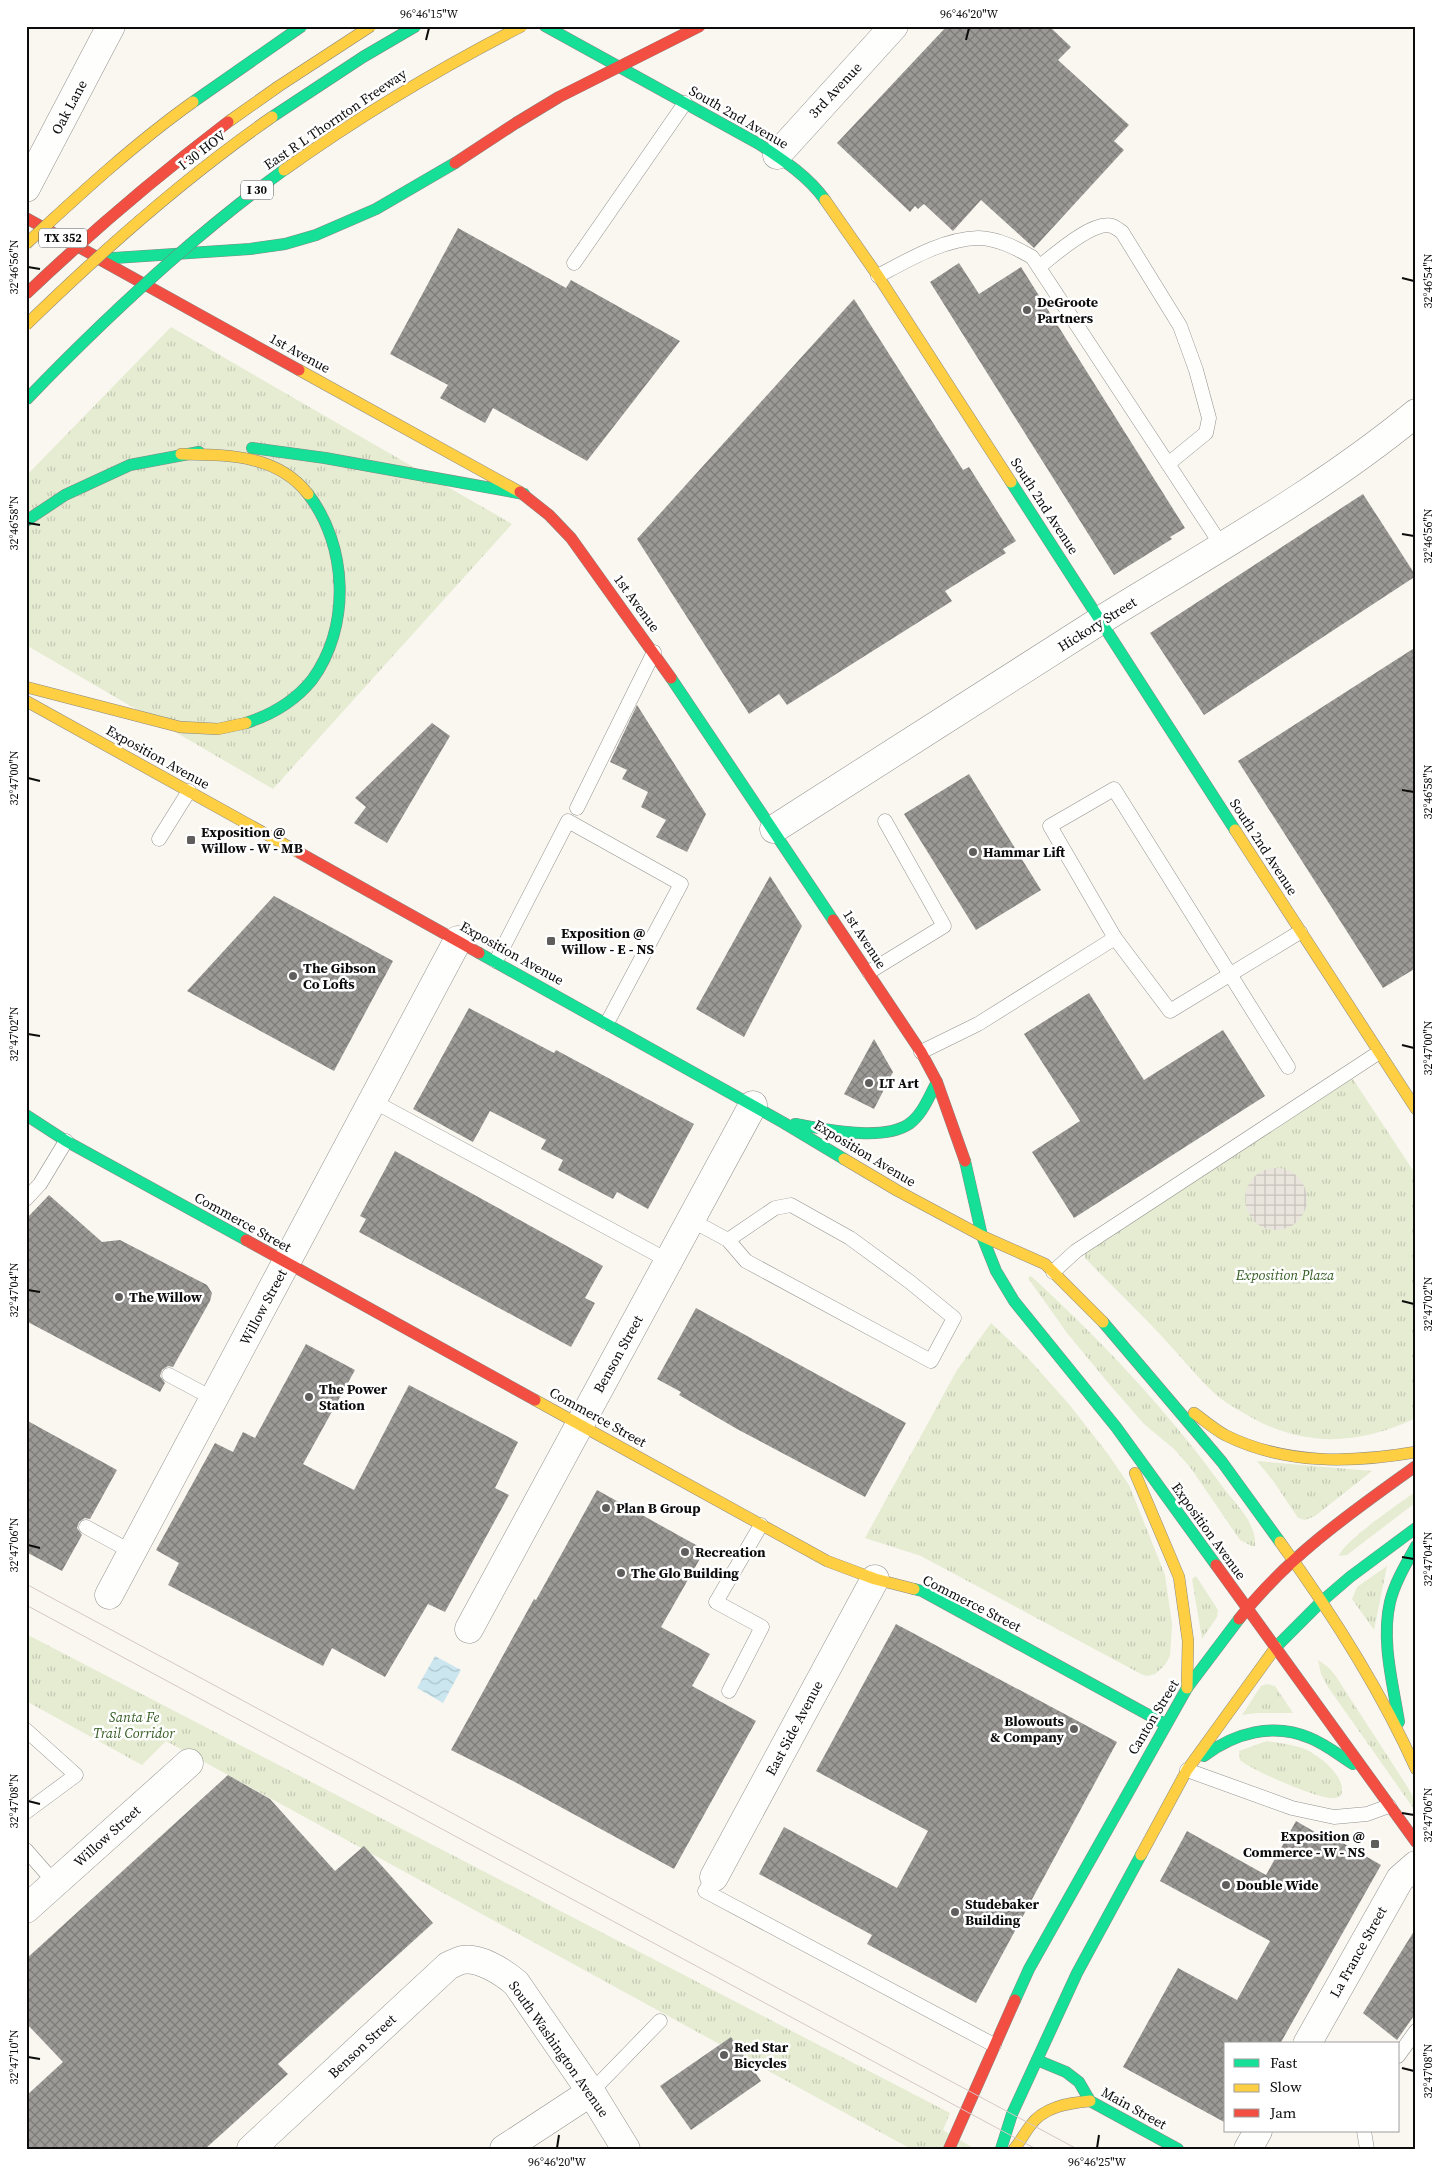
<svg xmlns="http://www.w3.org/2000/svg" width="1442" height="2175" font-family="'Source Serif 4',serif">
  <defs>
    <pattern id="grass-tufts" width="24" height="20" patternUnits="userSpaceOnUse" patternTransform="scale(1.25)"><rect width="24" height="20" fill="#e5ecd2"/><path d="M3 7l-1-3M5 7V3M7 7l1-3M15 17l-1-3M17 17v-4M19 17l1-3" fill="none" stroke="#c3c9b3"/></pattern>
    <pattern id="plaza-grid" width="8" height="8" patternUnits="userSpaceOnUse" patternTransform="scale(1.25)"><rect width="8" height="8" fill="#e9e5dd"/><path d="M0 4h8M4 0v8" fill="none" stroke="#c7c3bc"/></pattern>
    <pattern id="water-waves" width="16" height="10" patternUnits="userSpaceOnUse" patternTransform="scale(1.25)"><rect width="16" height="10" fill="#cbe6ef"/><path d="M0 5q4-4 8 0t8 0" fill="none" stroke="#adc4cc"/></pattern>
    <pattern id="building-cross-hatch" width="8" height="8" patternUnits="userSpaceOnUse" patternTransform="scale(1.25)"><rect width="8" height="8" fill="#9c9a96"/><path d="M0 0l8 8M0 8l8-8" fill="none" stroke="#7e7c79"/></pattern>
  </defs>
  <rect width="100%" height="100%" fill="#faf7f0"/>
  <!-- grass -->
  <g fill="url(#grass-tufts)">
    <polygon points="171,327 512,524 273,789 26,645 26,476"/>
    <path d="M 1351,1076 L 1416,1175 L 1416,1418 C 1359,1445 1304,1448 1249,1416 C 1237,1409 1225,1403 1214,1393 C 1194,1374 1177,1352 1157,1331 C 1134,1307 1109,1283 1085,1258 L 1084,1250 Z"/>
    <path d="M 1031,1276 C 1102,1341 1169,1412 1225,1490 C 1237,1505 1257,1525 1255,1546 L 1252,1546 L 1240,1540 L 1190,1467 L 1174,1449 L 1144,1424 L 1110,1385 L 1067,1333 L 1028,1278 Z"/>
    <polygon points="991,1323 1027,1357 1068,1403 1108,1454 1129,1485 1165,1575 1172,1624 1170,1656 1165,1665 1155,1674 1147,1676 1141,1674 921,1556 865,1538 957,1370"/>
    <polygon points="1257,1461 1372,1471 1315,1516 1305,1520 1298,1518 1274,1482"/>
    <path d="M 1416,1491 L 1415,1503 L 1347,1555 L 1339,1556 C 1342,1542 1402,1502 1416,1491 Z"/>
    <polygon points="1387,1566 1374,1630 1352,1599 1357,1587"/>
    <polygon points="1196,1576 1218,1610 1217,1617 1202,1639 1192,1579"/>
    <polygon points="26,1634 950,2113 943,2130 975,2149 911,2149 166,1741 142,1765 26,1701"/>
    <polygon points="1318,1660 1328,1667 1335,1675 1405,1783 1416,1802 1416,1812 1328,1687 1321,1674"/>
    <polygon points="1267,1684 1275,1686 1293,1713 1257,1713 1242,1715 1261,1686"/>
    <path d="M 1267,1741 C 1279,1743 1291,1744 1302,1748 C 1317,1753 1348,1777 1341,1795 C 1339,1796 1337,1798 1334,1798 C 1320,1800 1251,1770 1240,1760 L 1239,1751 Z"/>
  </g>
  <!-- plaza -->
  <circle fill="url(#plaza-grid)" cx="1276" cy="1199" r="31"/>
  <!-- water -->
  <polygon fill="url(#water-waves)" points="435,1656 461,1670 443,1703 417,1688"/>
  <!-- building -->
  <g fill="url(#building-cross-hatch)">
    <polygon points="947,26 1049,26 1071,47 1058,60 1129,125 1114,141 1124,150 1034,248 981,200 953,231 924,204 918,209 915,206 910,212 837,143"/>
    <polygon points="458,228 566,288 571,280 680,341 587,461 493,408 485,423 440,398 448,385 390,354"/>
    <polygon points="959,263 979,294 1021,267 1185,528 1170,537 1172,539 1114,575 930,282"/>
    <polygon points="854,299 963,470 969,467 1016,541 1003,549 1006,553 945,591 952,601 787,705 779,694 749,714 637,539"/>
    <polygon points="1363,494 1416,576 1204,715 1150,633"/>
    <polygon points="1416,647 1416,968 1383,988 1238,761"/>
    <polygon points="637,705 706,814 687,852 656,837 666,820 641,807 648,792 622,779 627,770 610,762"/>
    <polygon points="432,723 450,736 387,843 354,823 366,807 355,798"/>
    <polygon points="969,774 1041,890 976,930 904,814"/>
    <polygon points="770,876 802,926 744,1037 696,1009"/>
    <polygon points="274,896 393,961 334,1071 187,991"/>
    <polygon points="1089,993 1144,1080 1223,1030 1265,1096 1074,1218 1032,1152 1080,1121 1024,1034"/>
    <polygon points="469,1008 554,1053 556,1050 694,1124 648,1209 617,1192 613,1199 558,1170 563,1160 541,1149 546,1140 490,1111 473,1142 413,1109"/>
    <polygon points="874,1039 893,1072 874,1109 844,1094"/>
    <polygon points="395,1151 603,1266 585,1298 595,1303 571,1347 359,1232 366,1219 360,1216"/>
    <polygon points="49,1195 102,1242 120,1240 207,1285 212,1293 210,1301 173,1367 168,1366 162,1370 160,1376 165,1383 160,1392 26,1321 26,1219"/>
    <polygon points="696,1308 906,1423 865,1497 737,1429 679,1395 681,1392 657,1379"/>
    <polygon points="306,1344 355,1370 303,1464 354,1490 409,1385 518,1442 495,1488 509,1495 445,1612 428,1604 385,1677 332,1648 323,1666 168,1585 179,1563 156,1550 215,1443 233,1452 243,1432 255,1438"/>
    <polygon points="26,1420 117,1470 90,1519 85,1518 79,1522 77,1528 82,1535 62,1571 26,1552"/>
    <polygon points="597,1490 705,1550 661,1627 710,1654 692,1686 756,1721 674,1869 513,1781 451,1750 534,1599 536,1600"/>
    <polygon points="896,1624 1117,1742 976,2003 867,1944 872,1935 759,1874 784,1827 897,1888 928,1831 816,1771"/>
    <polygon points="228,1775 270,1799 335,1871 364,1846 433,1923 278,2064 288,2074 205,2149 26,2149 26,2096 63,2062 26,2023 26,1959"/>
    <polygon points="1296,1821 1327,1839 1329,1835 1381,1865 1280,2044 1226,2044 1226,2123 1123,2067 1178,1968 1237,2000 1270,1941 1160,1881 1187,1831 1266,1875"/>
    <polygon points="1416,1928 1416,2013 1397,2040 1363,2013"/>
    <polygon points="731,2037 761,2081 691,2130 660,2086"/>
  </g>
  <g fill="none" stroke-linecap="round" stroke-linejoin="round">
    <!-- lane casing -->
    <g stroke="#93928f" stroke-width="15">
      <g id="lane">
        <polyline points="574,263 685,103"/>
        <path d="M 1039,267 C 1054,255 1093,220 1112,226 C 1115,227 1119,230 1122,232 L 1180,326 L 1196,370 L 1209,418 L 1206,433 L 1168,464"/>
        <path d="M 878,276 C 908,260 943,239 978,238 C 997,238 1016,248 1032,257 L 1222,546"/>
        <polyline points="577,808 654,652"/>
        <polyline points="159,839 189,791"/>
        <polyline points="1115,938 1050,826 1114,789 1288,1067"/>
        <polyline points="496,961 568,821 681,884 607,1023"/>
        <polyline points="869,972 944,926 885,821"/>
        <polyline points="921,1052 978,1024 1115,938 1170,1011 1300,932"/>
        <polyline points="373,1101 669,1261"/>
        <polyline points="26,1199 40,1184 66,1141"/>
        <polyline points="691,1220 728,1240 746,1261 931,1361 954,1318 910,1282 850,1238 791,1205 775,1208 728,1240"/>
        <polyline points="1053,1272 1076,1251 1378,1053"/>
        <polyline points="169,1375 214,1399"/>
        <polyline points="86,1527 132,1552"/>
        <polyline points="729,1691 762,1627 716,1602 761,1525"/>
        <polyline points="26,1730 76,1775 26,1812"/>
        <polyline points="1187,1770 1292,1808 1334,1817 1367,1814 1389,1806"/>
        <polyline points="26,1850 55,1883"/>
        <polyline points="714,1877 705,1891 994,2045"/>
        <polyline points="1398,2056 1416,2031"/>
        <polyline points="591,2092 660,2021"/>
        <polyline points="1364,2131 1367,2149"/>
      </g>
    </g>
    <!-- street casing -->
    <g stroke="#93928f" stroke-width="29">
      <g id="street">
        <polyline points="777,155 894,26"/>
        <polyline points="26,188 111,26"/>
        <path d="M 774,829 C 883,760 992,689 1101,620 C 1207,554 1319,493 1416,413"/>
        <polyline points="109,1595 458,940"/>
        <polyline points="469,1629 753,1105"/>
        <polyline points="714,1877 875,1579"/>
        <polyline points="26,1909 189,1763"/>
        <polyline points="1307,2044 1400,1879 1416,1865"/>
        <path d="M 251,2149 L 448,1966 C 452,1964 458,1961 462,1960 C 480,1957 503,1972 516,1983 L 591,2092 L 626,2149"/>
        <polyline points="504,2149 591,2092"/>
        <polyline points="1248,2149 1258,2131"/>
      </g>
    </g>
    <!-- fast casing -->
    <g stroke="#8a8885" stroke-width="12">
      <g id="fast">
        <path d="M 545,26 L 759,144 C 783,160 808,176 825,200"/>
        <polyline points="99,259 250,249 285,244 316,235 376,209 455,163"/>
        <polyline points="252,448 325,458 524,494"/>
        <polyline points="1011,482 1235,830"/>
        <polyline points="26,521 65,495 130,465 199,452"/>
        <polyline points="671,678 833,920"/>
        <path d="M 246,723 C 271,715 295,701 312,680 C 351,626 348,546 308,494"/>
        <polyline points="479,953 784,1123 844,1159"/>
        <polyline points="26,1115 66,1141 246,1240"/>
        <path d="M 795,1124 C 825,1129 882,1142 909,1124 C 923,1114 929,1096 937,1082"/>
        <polyline points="965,1161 982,1236 996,1271 1014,1301 1116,1427 1216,1565"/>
        <polyline points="1103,1322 1222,1462 1280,1542"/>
        <polyline points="914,1589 922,1591 1165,1724"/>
        <polyline points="1276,1647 1321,1602 1350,1577 1416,1528"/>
        <path d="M 1399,1722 C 1393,1684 1381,1641 1390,1602 C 1395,1582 1406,1564 1416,1546"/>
        <path d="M 1204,1756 C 1234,1733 1274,1722 1310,1738 C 1325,1744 1339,1755 1353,1764"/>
        <polyline points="1015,2000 1029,1969 1187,1688 1239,1619"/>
        <polyline points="1037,2060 1066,2072 1079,2082 1090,2101 1178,2149"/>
        <polyline points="1001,2149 1012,2114 1077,1973 1141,1855"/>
      </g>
    </g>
    <!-- slow casing -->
    <g stroke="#8a8885" stroke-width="12">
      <g id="slow">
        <polyline points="825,200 878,276 1011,482"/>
        <polyline points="299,370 520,492"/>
        <path d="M 181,454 C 227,455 277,454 308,494"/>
        <polyline points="26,687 180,727 218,729 246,723"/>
        <polyline points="26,701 300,853"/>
        <polyline points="1235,830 1416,1109"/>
        <polyline points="844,1159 898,1191 982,1236 1045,1264 1103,1322"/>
        <polyline points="535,1400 827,1561 875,1579 914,1589"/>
        <path d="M 1194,1413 C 1204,1420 1214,1429 1225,1435 C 1285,1465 1352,1463 1416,1452"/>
        <polyline points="1135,1473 1179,1577 1188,1641 1187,1688"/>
        <path d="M 1280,1542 C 1331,1612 1380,1689 1416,1769"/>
        <polyline points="1141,1855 1187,1770 1276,1647"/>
        <path d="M 1014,2149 C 1020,2142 1024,2134 1030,2126 C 1043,2107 1068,2103 1090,2101"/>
      </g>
    </g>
    <!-- jam casing -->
    <g stroke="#8a8885" stroke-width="12">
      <g id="jam">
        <polyline points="455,163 516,123"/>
        <polyline points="26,218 97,257"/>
        <polyline points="99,259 299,370"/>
        <polyline points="520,492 549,515 571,538 671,678"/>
        <polyline points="300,853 479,953"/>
        <polyline points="833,920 921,1052 937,1082 965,1161"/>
        <polyline points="246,1240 535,1400"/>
        <polyline points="1216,1565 1416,1842"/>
        <path d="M 1239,1619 C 1287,1557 1353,1511 1416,1466"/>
        <polyline points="949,2149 1015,2000"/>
      </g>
    </g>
    <!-- lane -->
    <use href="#lane" stroke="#fefefd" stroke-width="14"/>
    <!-- street -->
    <use href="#street" stroke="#fefefd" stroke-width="28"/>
    <!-- fast -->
    <use href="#fast" stroke="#16e098" stroke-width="11"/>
    <!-- slow -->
    <use href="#slow" stroke="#ffcf43" stroke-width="11"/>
    <!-- jam -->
    <use href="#jam" stroke="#f24e42" stroke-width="11"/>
    <!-- tram -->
    <g stroke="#d5c7c7" stroke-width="1">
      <polyline points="26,1584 1077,2149"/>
      <polyline points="26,1605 1036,2149"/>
    </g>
    <!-- fast-bridge casing -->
    <g stroke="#807f7c" stroke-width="12" stroke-linecap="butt">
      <g id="fast-bridge">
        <polyline points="193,102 302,26"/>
        <polyline points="272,117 363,57 416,26"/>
        <path d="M 26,400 C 106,317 190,238 284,170"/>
      </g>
    </g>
    <!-- slow-bridge casing -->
    <g stroke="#807f7c" stroke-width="12" stroke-linecap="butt">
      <g id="slow-bridge">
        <polyline points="228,122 279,86 371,26"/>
        <path d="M 284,170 C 361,115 438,69 522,26"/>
        <path d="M 26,244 C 79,195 134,144 193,102"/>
        <path d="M 26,325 C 103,250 184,178 272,117"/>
      </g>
    </g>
    <!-- jam-bridge casing -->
    <g stroke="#807f7c" stroke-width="12" stroke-linecap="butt">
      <g id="jam-bridge">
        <polyline points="516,123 559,97 700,26"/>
        <path d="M 26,294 C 90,233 157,176 228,122"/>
      </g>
    </g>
    <!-- fast-bridge -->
    <use href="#fast-bridge" stroke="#16e098" stroke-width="11"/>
    <!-- slow-bridge -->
    <use href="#slow-bridge" stroke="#ffcf43" stroke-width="11"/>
    <!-- jam-bridge -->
    <use href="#jam-bridge" stroke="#f24e42" stroke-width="11"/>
  </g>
  <!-- ticks -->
  <path fill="none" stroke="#0c0c0c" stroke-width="2" d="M 426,40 L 429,28M 966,40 L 969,28M 28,267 L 40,269M 1402,278 L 1414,281M 28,523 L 40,525M 1402,534 L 1414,536M 28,778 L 40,781M 1402,790 L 1414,792M 28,1034 L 40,1036M 1402,1045 L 1414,1048M 28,1290 L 40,1292M 1402,1301 L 1414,1304M 28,1545 L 40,1548M 1402,1557 L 1414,1559M 28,1801 L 40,1804M 1402,1813 L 1414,1815M 28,2057 L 40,2059M 1402,2068 L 1414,2071M 557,2148 L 559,2135M 1097,2148 L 1099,2135"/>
  <!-- markers -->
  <g fill="#5f5e5c" stroke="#fff" stroke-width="2">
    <circle cx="1027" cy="310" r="5"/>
    <rect x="186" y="835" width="10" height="10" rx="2.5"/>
    <circle cx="973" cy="852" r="5"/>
    <rect x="546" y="936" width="10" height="10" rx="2.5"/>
    <circle cx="293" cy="976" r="5"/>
    <circle cx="869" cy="1083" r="5"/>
    <circle cx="119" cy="1297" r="5"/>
    <circle cx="309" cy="1397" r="5"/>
    <circle cx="606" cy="1508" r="5"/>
    <circle cx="685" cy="1552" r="5"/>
    <circle cx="621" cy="1573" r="5"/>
    <circle cx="1074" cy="1729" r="5"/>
    <rect x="1370" y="1839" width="10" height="10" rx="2.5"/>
    <circle cx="1226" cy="1885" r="5"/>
    <circle cx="955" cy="1912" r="5"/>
    <circle cx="724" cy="2055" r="5"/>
  </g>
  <g text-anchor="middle" stroke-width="5" stroke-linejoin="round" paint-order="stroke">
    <!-- shield labels -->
    <g fill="#fff" stroke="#555" stroke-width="1">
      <rect x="241" y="180.5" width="32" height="19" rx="4"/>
      <rect x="39" y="228.5" width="48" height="19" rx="4"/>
    </g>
    <g font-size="12" font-weight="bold" fill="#0c0c0c">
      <text x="257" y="194">I 30</text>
      <text x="63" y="242">TX 352</text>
    </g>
    <!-- street labels -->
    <g font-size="14" fill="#0c0c0c" stroke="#fff">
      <text transform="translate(835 90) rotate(-47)" y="5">3rd Avenue</text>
      <text transform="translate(69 107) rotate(-62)" y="5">Oak Lane</text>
      <text transform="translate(739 117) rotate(30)" y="5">South 2nd Avenue</text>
      <text transform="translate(335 119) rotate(-34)" y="5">East R L Thornton Freeway</text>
      <text transform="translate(202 150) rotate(-37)" y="5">I 30 HOV</text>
      <text transform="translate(300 353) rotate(29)" y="5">1st Avenue</text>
      <text transform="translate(1045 506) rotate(57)" y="5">South 2nd Avenue</text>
      <text transform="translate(637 603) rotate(54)" y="5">1st Avenue</text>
      <text transform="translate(1097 624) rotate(-32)" y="5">Hickory Street</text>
      <text transform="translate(158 757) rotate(29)" y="5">Exposition Avenue</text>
      <text transform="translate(1264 847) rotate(57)" y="5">South 2nd Avenue</text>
      <text transform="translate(865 939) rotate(57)" y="5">1st Avenue</text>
      <text transform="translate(512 953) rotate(29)" y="5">Exposition Avenue</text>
      <text transform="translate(865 1153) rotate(31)" y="5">Exposition Avenue</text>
      <text transform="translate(243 1222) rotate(29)" y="5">Commerce Street</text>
      <text transform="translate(263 1307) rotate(-62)" y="5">Willow Street</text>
      <text transform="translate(618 1354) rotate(-61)" y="5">Benson Street</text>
      <text transform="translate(598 1417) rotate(29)" y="5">Commerce Street</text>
      <text transform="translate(1209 1531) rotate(54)" y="5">Exposition Avenue</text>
      <text transform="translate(972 1603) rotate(27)" y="5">Commerce Street</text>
      <text transform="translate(1153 1717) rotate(-59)" y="5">Canton Street</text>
      <text transform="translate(794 1728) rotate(-62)" y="5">East Side Avenue</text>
      <text transform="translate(107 1836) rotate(-42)" y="5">Willow Street</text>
      <text transform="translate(1358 1952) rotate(-61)" y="5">La France Street</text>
      <text transform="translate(362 2046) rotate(-43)" y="5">Benson Street</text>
      <text transform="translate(559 2049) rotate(55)" y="5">South Washington Avenue</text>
      <text transform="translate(1134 2108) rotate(29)" y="5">Main Street</text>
    </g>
    <!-- poi labels -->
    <g font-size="14" font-weight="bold" fill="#0c0c0c" stroke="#fff" text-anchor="start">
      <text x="1037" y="307">DeGroote<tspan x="1037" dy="16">Partners</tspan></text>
      <text x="201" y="837">Exposition @<tspan x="201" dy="16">Willow - W - MB</tspan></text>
      <text x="983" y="857">Hammar Lift</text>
      <text x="561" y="938">Exposition @<tspan x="561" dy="16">Willow - E - NS</tspan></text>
      <text x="303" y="973">The Gibson<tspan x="303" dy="16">Co Lofts</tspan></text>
      <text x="879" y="1088">LT Art</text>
      <text x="129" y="1302">The Willow</text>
      <text x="319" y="1394">The Power<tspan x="319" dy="16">Station</tspan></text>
      <text x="616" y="1513">Plan B Group</text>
      <text x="695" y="1557">Recreation</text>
      <text x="631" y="1578">The Glo Building</text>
      <text x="1064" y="1726" text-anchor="end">Blowouts<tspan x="1064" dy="16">&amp; Company</tspan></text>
      <text x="1365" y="1841" text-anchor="end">Exposition @<tspan x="1365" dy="16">Commerce - W - NS</tspan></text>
      <text x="1236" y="1890">Double Wide</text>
      <text x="965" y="1909">Studebaker<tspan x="965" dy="16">Building</tspan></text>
      <text x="734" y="2052">Red Star<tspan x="734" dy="16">Bicycles</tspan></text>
    </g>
    <!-- park labels -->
    <g font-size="14" font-style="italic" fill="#345c24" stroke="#fff">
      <text x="1285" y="1280">Exposition Plaza</text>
      <text x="134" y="1722">Santa Fe<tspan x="134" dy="16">Trail Corridor</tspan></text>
    </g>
  </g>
  <!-- border -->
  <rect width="1442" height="2175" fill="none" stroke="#ffffff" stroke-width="55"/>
  <!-- legend -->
  <rect x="1224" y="2042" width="175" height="90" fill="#ffffff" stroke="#9e9e9e"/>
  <rect x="1234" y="2059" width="25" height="8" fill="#16e098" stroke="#9e9e9e"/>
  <text x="1270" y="2068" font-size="15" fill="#0c0c0c">Fast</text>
  <rect x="1234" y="2084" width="25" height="8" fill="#ffcf43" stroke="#9e9e9e"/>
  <text x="1270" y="2092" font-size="15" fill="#0c0c0c">Slow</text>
  <rect x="1234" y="2109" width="25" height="8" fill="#f24e42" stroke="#9e9e9e"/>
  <text x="1270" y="2118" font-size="15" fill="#0c0c0c">Jam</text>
  <rect x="28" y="28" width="1386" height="2120" fill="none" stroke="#0c0c0c" stroke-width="2"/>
  <g font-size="12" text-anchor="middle" fill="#0c0c0c">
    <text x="429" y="18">96°46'15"W</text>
    <text x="969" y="18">96°46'20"W</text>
    <text transform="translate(14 267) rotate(-90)" y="4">32°46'56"N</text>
    <text transform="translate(1428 281) rotate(-90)" y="4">32°46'54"N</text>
    <text transform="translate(14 523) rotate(-90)" y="4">32°46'58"N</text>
    <text transform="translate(1428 536) rotate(-90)" y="4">32°46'56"N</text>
    <text transform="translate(14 778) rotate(-90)" y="4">32°47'00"N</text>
    <text transform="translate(1428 792) rotate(-90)" y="4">32°46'58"N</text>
    <text transform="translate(14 1034) rotate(-90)" y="4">32°47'02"N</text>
    <text transform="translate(1428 1048) rotate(-90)" y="4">32°47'00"N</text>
    <text transform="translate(14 1290) rotate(-90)" y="4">32°47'04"N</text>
    <text transform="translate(1428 1304) rotate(-90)" y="4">32°47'02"N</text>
    <text transform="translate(14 1545) rotate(-90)" y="4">32°47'06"N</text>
    <text transform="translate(1428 1559) rotate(-90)" y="4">32°47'04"N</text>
    <text transform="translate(14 1801) rotate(-90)" y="4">32°47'08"N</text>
    <text transform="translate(1428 1815) rotate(-90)" y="4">32°47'06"N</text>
    <text transform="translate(14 2057) rotate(-90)" y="4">32°47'10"N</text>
    <text transform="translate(1428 2071) rotate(-90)" y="4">32°47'08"N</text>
    <text x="557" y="2166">96°46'20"W</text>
    <text x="1097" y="2166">96°46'25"W</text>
  </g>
</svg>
